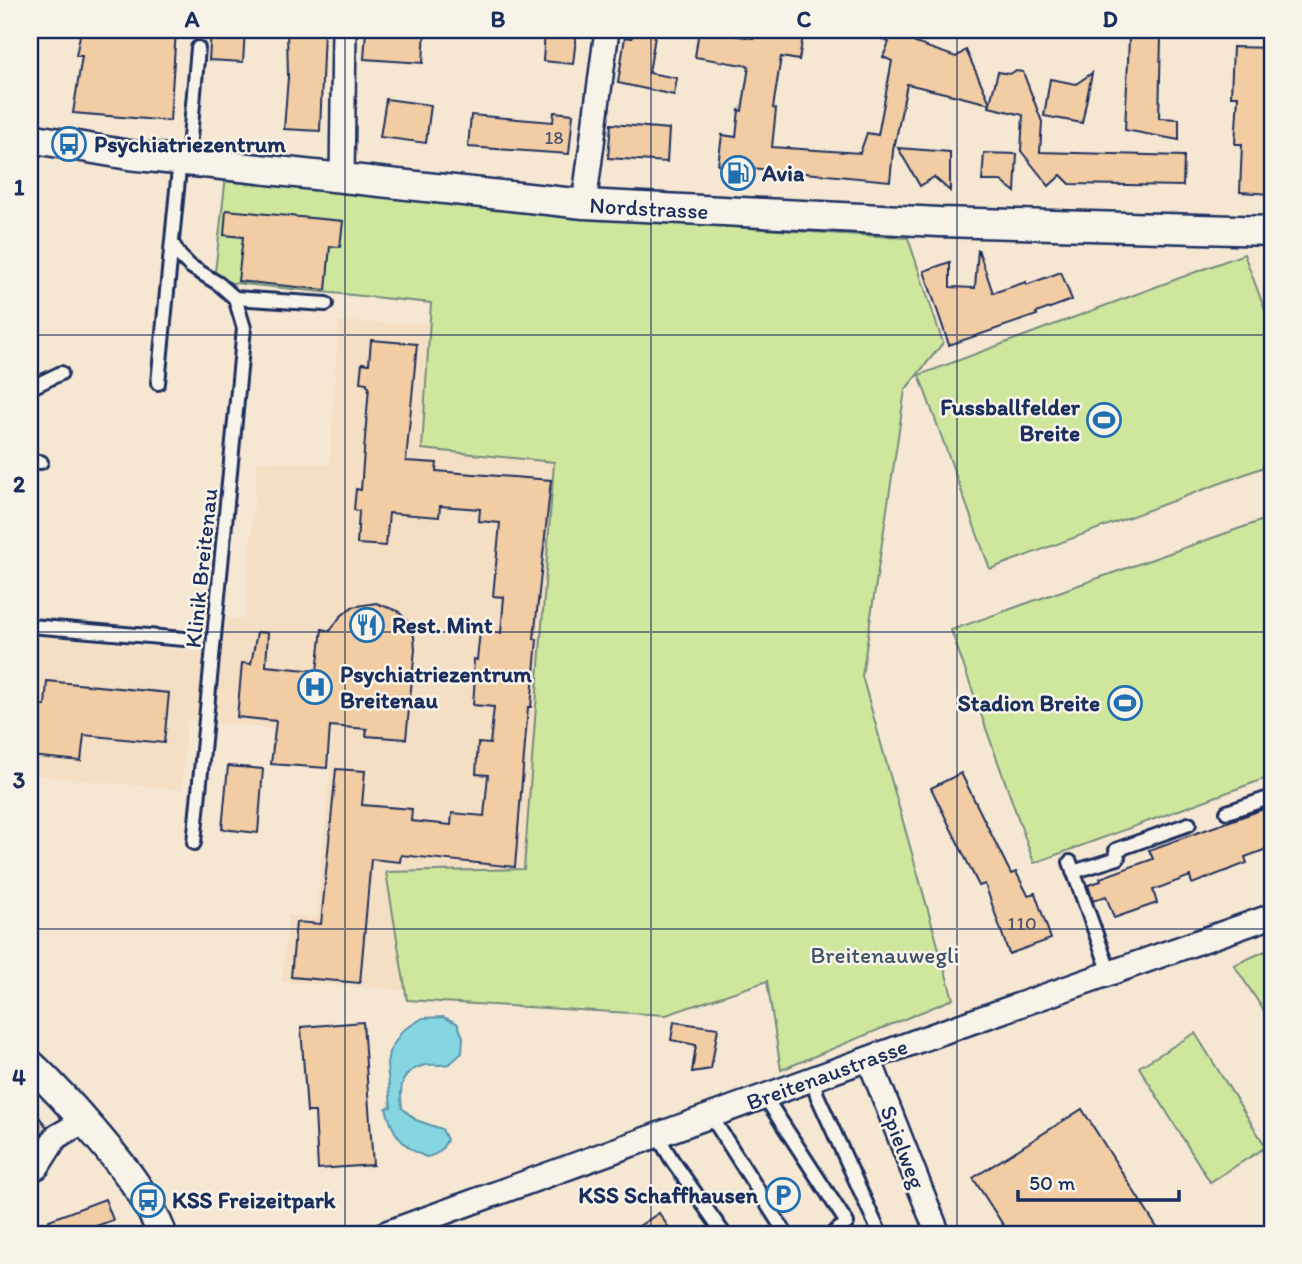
<svg xmlns="http://www.w3.org/2000/svg" width="1302" height="1264" font-family="Itim,sans-serif">
  <rect width="100%" height="100%" fill="#f6e7d3"/>
  <filter id="ink" filterUnits="userSpaceOnUse"><feTurbulence type="fractalNoise" baseFrequency=".0143" numOctaves="2"/><feDisplacementMap in="SourceGraphic" scale="14" xChannelSelector="R" yChannelSelector="G"/><feConvolveMatrix kernelMatrix="1 2 1 2 8 2 1 2 1" color-interpolation-filters="sRGB"/></filter>
  <g filter="url(#ink)">
    <!-- built -->
    <polygon fill="#f5dfc4" points="338,322 465,324 620,421 585,912 452,994 282,982 288,915 316,917 333,736 187,720 182,790 30,775 30,636 222,654 226,618 245,619 257,461 330,464"/>
    <!-- green -->
    <g fill="#cfe79d" stroke="#758b7e" stroke-width="2">
      <polygon points="226,176 570,217 908,238 943,343 905,390 862,676 953,999 781,1070 767,981 666,1015 407,1000 386,872 524,869 554,462 422,449 431,303 214,281"/>
      <polygon points="1244,254 1272,329 1272,464 990,569 919,375"/>
      <polygon points="1272,517 1272,776 1034,863 951,630"/>
      <polygon points="1272,948 1272,1023 1234,965"/>
      <polygon points="1195,1033 1266,1147 1210,1182 1139,1067"/>
    </g>
    <!-- water -->
    <path fill="#85d6e0" stroke="#5b93ac" stroke-width="2" d="M 443,1017 L 457,1023 L 463,1037 L 462,1053 C 458,1056 453,1062 449,1064 C 442,1066 433,1064 426,1065 C 401,1070 399,1086 402,1108 L 416,1120 L 442,1129 L 447,1140 C 442,1150 438,1155 426,1157 C 402,1147 392,1133 386,1108 L 391,1107 L 387,1064 L 389,1052 L 402,1031 L 423,1018 Z"/>
    <!-- building -->
    <g fill="#f2cca2" stroke="#1b2f5e" stroke-width="2">
      <polygon points="81,30 176,30 170,121 73,113 82,56 76,56"/>
      <polygon points="211,30 245,30 243,62 209,60"/>
      <polygon points="287,30 324,30 320,131 284,129 288,77"/>
      <polygon points="366,30 425,30 423,63 364,59"/>
      <polygon points="545,30 577,30 573,64 543,61"/>
      <polygon points="633,30 656,30 649,73 677,78 674,95 618,83 625,37 632,38"/>
      <polygon points="699,30 754,38 755,30 804,30 799,60 781,57 773,108 776,109 772,147 860,153 867,133 878,135 892,61 883,57 889,42 861,30 920,30 915,43 956,57 966,50 990,103 998,72 1010,74 1015,71 1023,72 1042,122 1040,152 1184,156 1183,186 1070,184 1061,175 1049,186 1021,151 1023,115 989,107 990,104 907,84 895,144 894,142 890,181 718,165 722,135 736,137 739,110 742,111 749,66 695,57"/>
      <polygon points="1161,37 1159,118 1179,119 1179,140 1125,130 1129,38"/>
      <polygon points="1233,47 1272,48 1272,194 1240,192 1242,144 1235,144 1238,96 1231,96"/>
      <polygon points="1092,73 1082,123 1044,116 1050,79 1076,84"/>
      <polygon points="386,99 431,105 426,143 380,137"/>
      <polygon points="554,112 573,114 569,154 468,147 471,115 553,122"/>
      <polygon points="611,124 669,129 667,162 608,158"/>
      <polygon points="898,148 950,152 950,191 934,177 920,186"/>
      <polygon points="984,153 1017,154 1015,192 1001,181 982,181"/>
      <polygon points="226,210 343,221 340,247 330,246 326,290 238,281 243,237 224,235"/>
      <polygon points="978,249 993,293 1026,282 1026,285 1061,272 1072,300 1036,313 1037,315 949,345 924,271 950,262 950,287 975,288"/>
      <polygon points="371,340 417,344 406,461 437,463 436,471 551,480 534,639 537,639 531,707 528,707 515,867 401,855 400,862 371,859 360,983 291,977 296,922 321,924 336,769 365,771 362,805 412,809 411,821 451,825 452,813 484,816 488,775 476,774 478,743 490,744 494,707 473,705 475,676 473,676 474,659 477,660 480,631 501,633 504,597 493,596 500,523 479,521 480,509 440,506 439,517 389,513 386,546 357,544 359,511 354,510 356,489 361,490 369,386 367,386 367,383 360,382 362,363 369,364"/>
      <polygon points="376,603 398,611 409,623 414,636 415,649 406,739 366,736 367,729 330,726 327,768 271,764 276,721 237,717 242,663 251,664 257,632 268,633 266,666 317,671 322,629 330,631 340,617 352,607"/>
      <polygon points="47,681 169,693 164,743 84,735 81,761 30,756 30,704 45,706"/>
      <polygon points="228,766 263,769 258,833 222,829"/>
      <polygon points="961,773 1011,874 1016,872 1028,895 1035,893 1051,939 1009,954 985,884 979,886 931,788"/>
      <polygon points="1272,806 1272,847 1245,857 1247,863 1192,884 1190,876 1153,890 1157,903 1114,918 1106,896 1093,901 1088,885 1101,881 1100,878 1153,859 1149,850"/>
      <polygon points="363,1022 373,1165 318,1169 315,1112 307,1112 301,1027"/>
      <polygon points="674,1022 718,1028 711,1069 692,1072 696,1045 671,1040"/>
      <polygon points="30,1106 47,1127 30,1148"/>
      <polygon points="1082,1109 1161,1234 1009,1234 973,1178"/>
      <polygon points="105,1199 113,1220 74,1234 54,1234 49,1220"/>
      <polygon points="659,1213 673,1234 627,1234"/>
    </g>
    <g fill="none" stroke-linecap="round" stroke-linejoin="round">
      <!-- service casing -->
      <g stroke="#1b2f5e" stroke-width="18">
        <g id="service">
          <polyline points="188,160 198,48"/>
          <polyline points="172,243 180,256 190,266 219,284 235,298 326,304"/>
          <polyline points="158,383 180,159"/>
          <polyline points="30,388 61,373"/>
          <polyline points="30,462 41,462"/>
          <polyline points="30,626 184,639"/>
          <polyline points="1227,812 1272,797"/>
          <polyline points="194,843 244,328 235,298"/>
          <polyline points="1070,862 1110,973"/>
          <polyline points="1073,872 1118,858 1116,850 1189,824"/>
          <polyline points="813,1079 817,1095 880,1234"/>
          <polyline points="765,1097 847,1223 832,1234"/>
          <polyline points="711,1116 786,1234"/>
          <polyline points="657,1135 672,1160 724,1234"/>
        </g>
      </g>
      <!-- minor casing -->
      <g stroke="#1b2f5e" stroke-width="28">
        <g id="minor">
          <polyline points="342,178 344,30"/>
          <polyline points="584,204 607,30"/>
          <polyline points="869,1059 938,1234"/>
          <polyline points="30,1170 37,1167 56,1137 84,1121"/>
          <polyline points="384,1234 920,1040 1272,916"/>
        </g>
      </g>
      <!-- tertiary casing -->
      <g stroke="#1b2f5e" stroke-width="33">
        <g id="tertiary">
          <polyline points="30,138 129,155 584,204 939,222 1272,231"/>
          <path d="M 30,1064 C 53,1085 73,1108 93,1131 C 121,1164 147,1194 162,1234"/>
        </g>
      </g>
      <!-- service -->
      <use href="#service" stroke="#f7f3e8" stroke-width="12"/>
      <!-- minor -->
      <use href="#minor" stroke="#f7f3e8" stroke-width="23"/>
      <!-- tertiary -->
      <use href="#tertiary" stroke="#f7f3e8" stroke-width="28"/>
    </g>
  </g>
  <!-- grid -->
  <path fill="none" stroke="#1b2f5e" stroke-width="2" stroke-opacity="0.55" d="M 345,30 L 345,1234M 651,30 L 651,1234M 957,30 L 957,1234M 30,335 L 1272,335M 30,632 L 1272,632M 30,929 L 1272,929"/>
  <!-- icons -->
  <defs>
    <g id="bus-ring" transform="scale(1.75)"><circle r="9.5" fill="#f7f3e8" stroke="#1f6fb2" stroke-width="1.5"/><path d="M-5-6H5V4H4V6H2V4H-2V6H-4V4H-5ZM-3.5-4V0h7V-4ZM-3.5 1.2v1.5H-2V1.2ZM2 1.2v1.5H3.5V1.2Z" fill="#1f6fb2"/></g>
    <g id="fuel-ring" transform="scale(1.75)"><circle r="9.5" fill="#f7f3e8" stroke="#1f6fb2" stroke-width="1.5"/><path d="M-5.5-6h7V0h2V4h1.3V-2.5L3-4.5l.8-.8L6-3V5H2.5V1h-1V6h-7ZM-4.2-4.7v3.2H.2V-4.7Z" fill="#1f6fb2"/></g>
    <g id="stadium-ring" transform="scale(1.75)"><circle r="9.5" fill="#f7f3e8" stroke="#1f6fb2" stroke-width="1.5"/><path d="M0-5a6.5 5 0 1 0 0 10a6.5 5 0 1 0 0-10ZM-3.5-1.8h7v3.6h-7Z" fill="#1f6fb2"/></g>
    <g id="restaurant-ring" transform="scale(1.75)"><circle r="9.5" fill="#f7f3e8" stroke="#1f6fb2" stroke-width="1.5"/><path d="M-5-6h1v4h1v-4h1v4h1v-4h1v5L-1.5 .5V6h-2V.5L-5-1ZM5-6V6H3V1.5H1.5Q1.5-4 5-6Z" fill="#1f6fb2"/></g>
    <g id="hospital-ring" transform="scale(1.75)"><circle r="9.5" fill="#f7f3e8" stroke="#1f6fb2" stroke-width="1.5"/><path d="M-5-5h3v3.5h4V-5h3V5h-3V1.5h-4V5h-3Z" fill="#1f6fb2"/></g>
    <g id="parking-ring" transform="scale(1.75)"><circle r="9.5" fill="#f7f3e8" stroke="#1f6fb2" stroke-width="1.5"/><path d="M-3.5-5.5H1a3.5 3.5 0 0 1 0 7H-1V5.5H-3.5ZM-1-3.4V-.6H.8a1.4 1.4 0 0 0 0-2.8Z" fill="#1f6fb2"/></g>
  </defs>
  <g fill-rule="evenodd">
    <use href="#bus-ring" x="69" y="144"/>
    <use href="#fuel-ring" x="738" y="173"/>
    <use href="#stadium-ring" x="1104" y="420"/>
    <use href="#restaurant-ring" x="367" y="625"/>
    <use href="#hospital-ring" x="315" y="687"/>
    <use href="#stadium-ring" x="1125" y="703"/>
    <use href="#parking-ring" x="783" y="1195"/>
    <use href="#bus-ring" x="148" y="1200"/>
  </g>
  <g text-anchor="middle" stroke-width="5" stroke-linejoin="round" paint-order="stroke">
    <!-- number labels -->
    <g font-size="19" fill="#51566f">
      <text x="554" y="144">18</text>
      <text x="1022" y="930">110</text>
    </g>
    <!-- poi labels -->
    <g font-size="23" font-weight="bold" fill="#1b2f5e" stroke="#f7f3e8" text-anchor="start">
      <text x="94" y="152">Psychiatriezentrum</text>
      <text x="762" y="181">Avia</text>
      <text x="1080" y="415" text-anchor="end">Fussballfelder<tspan x="1080" dy="26">Breite</tspan></text>
      <text x="392" y="633">Rest. Mint</text>
      <text x="340" y="682">Psychiatriezentrum<tspan x="340" dy="26">Breitenau</tspan></text>
      <text x="1100" y="711" text-anchor="end">Stadion Breite</text>
      <text x="758" y="1203" text-anchor="end">KSS Schaffhausen</text>
      <text x="172" y="1208">KSS Freizeitpark</text>
    </g>
    <!-- street labels -->
    <g font-size="23" fill="#1b2f5e" stroke="#f7f3e8">
      <text transform="translate(649 208) rotate(3)" y="8">Nordstrasse</text>
      <text transform="translate(201 568) rotate(-84)" y="8">Klinik Breitenau</text>
      <text transform="translate(827 1074) rotate(-20)" y="8">Breitenaustrasse</text>
      <text transform="translate(903 1147) rotate(69)" y="8">Spielweg</text>
    </g>
    <!-- park labels -->
    <g font-size="23" fill="#3f546b" stroke="#f7f3e8">
      <text x="885" y="963">Breitenauwegli</text>
    </g>
  </g>
  <!-- margin -->
  <rect width="1302" height="1264" fill="none" stroke="#f7f3e8" stroke-width="77"/>
  <!-- scale -->
  <path d="M1018 1190v10h161v-10" fill="none" stroke="#1b2f5e" stroke-width="3.5"/>
  <text x="1029" y="1190" font-size="21" fill="#1b2f5e" stroke="#f7f3e8" stroke-width="5" paint-order="stroke">50 m</text>
  <rect x="38" y="38" width="1226" height="1188" fill="none" stroke="#1b2f5e" stroke-width="2.5"/>
  <g font-size="23" text-anchor="middle" font-weight="bold" fill="#1b2f5e">
    <text x="192" y="27">A</text>
    <text x="498" y="27">B</text>
    <text x="804" y="27">C</text>
    <text x="1110" y="27">D</text>
    <text x="19" y="195">1</text>
    <text x="19" y="492">2</text>
    <text x="19" y="788">3</text>
    <text x="19" y="1085">4</text>
  </g>
</svg>
